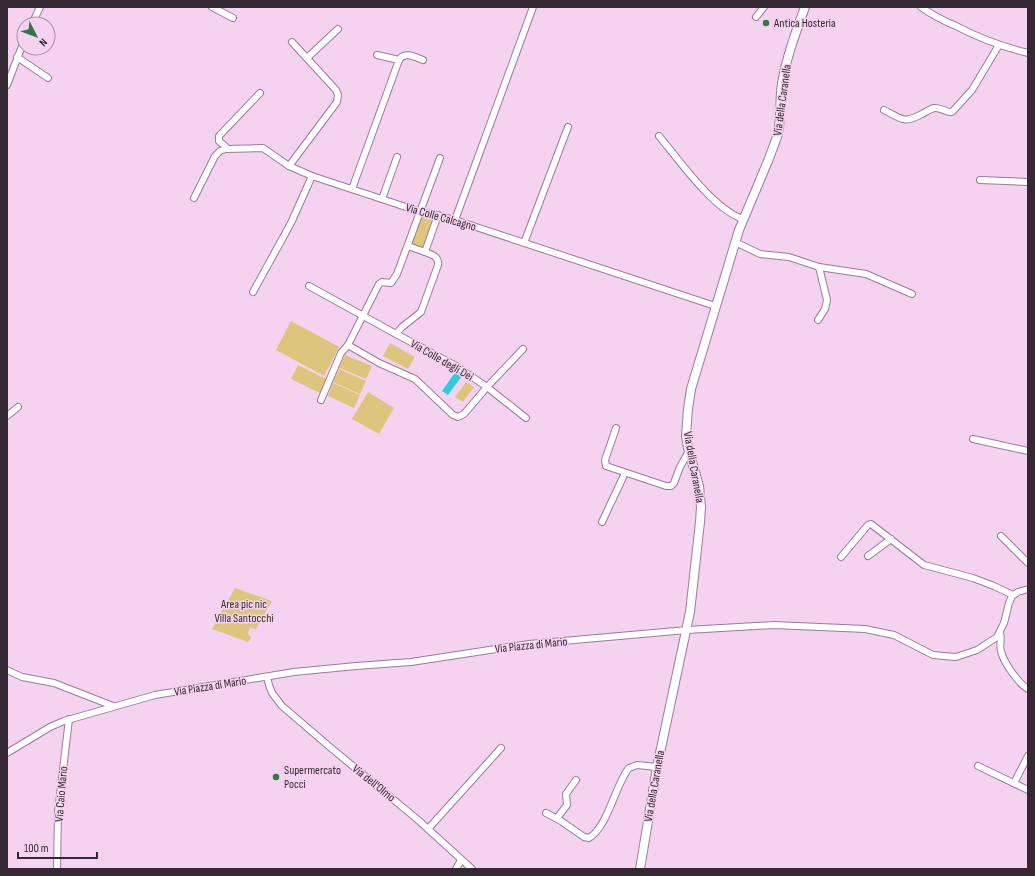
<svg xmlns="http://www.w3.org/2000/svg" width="1035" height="876" font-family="'Sofia Sans Condensed',sans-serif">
  <rect width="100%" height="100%" fill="#f5d3f0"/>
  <!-- green -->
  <g fill="#ddc57d">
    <polygon points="421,216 434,221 423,250 410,246"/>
    <polygon points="291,321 339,347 324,376 276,350"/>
    <polygon points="390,343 415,357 408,369 383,356"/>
    <polygon points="345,355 372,366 366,379 339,368"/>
    <polygon points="298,365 326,379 320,393 291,379"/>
    <polygon points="339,369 366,381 360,394 333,382"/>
    <polygon points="466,382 474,387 463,402 455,397"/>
    <polygon points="333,383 360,395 354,408 328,396"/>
    <polygon points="368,392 394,408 379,434 352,419"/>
    <polygon points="235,588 272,601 256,629 250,628 248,633 251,638 248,642 212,629"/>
  </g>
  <!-- water -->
  <polygon fill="#30cbe3" points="456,371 462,376 448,395 442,391"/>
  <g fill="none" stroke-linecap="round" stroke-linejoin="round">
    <!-- minor casing -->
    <g stroke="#9a7c96" stroke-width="8">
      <g id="minor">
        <polyline points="212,7 233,18"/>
        <path d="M 921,7 C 932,15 944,21 956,26 C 979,38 1003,47 1028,53"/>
        <polyline points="756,17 764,7"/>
        <polyline points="32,24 40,7"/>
        <path d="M 377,55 L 399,60 C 404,51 415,57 423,60"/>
        <polyline points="17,57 48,78"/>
        <polyline points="307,58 338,29"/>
        <polyline points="7,85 24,41"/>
        <path d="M 884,110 C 902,119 903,124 922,114 C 926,112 930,109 934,108 C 941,107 946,113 952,112 L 972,90 L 999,45"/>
        <path d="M 659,136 C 679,160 713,209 743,219"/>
        <polyline points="227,148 219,141 219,136 260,93"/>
        <polyline points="289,166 337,102 338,95 336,90 292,42"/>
        <polyline points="980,180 1028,182"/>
        <polyline points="352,189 399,60"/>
        <polyline points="194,198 215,156 220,151 226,149 263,148 289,166 312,176 421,212 455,220 715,306"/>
        <polyline points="382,199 397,157"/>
        <path d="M 438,215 L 425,252 C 432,255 439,256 438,265 L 421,312 L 402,327 L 396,334 L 456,366 L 487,387 L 464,414 L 458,417 L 453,415 L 415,379 L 379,363 L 348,345 L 379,284 L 382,282 L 391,283 L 397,274 L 440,158"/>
        <polyline points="455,220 533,7"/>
        <polyline points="735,242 760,254 789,257 819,267 866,274 912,294"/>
        <polyline points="524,243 568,127"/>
        <polyline points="408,246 425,252"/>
        <polyline points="309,286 396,334"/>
        <polyline points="253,292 291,223 312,176"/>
        <polyline points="818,320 825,309 827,300 819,267"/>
        <polyline points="523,349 487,387 526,418"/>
        <polyline points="321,400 341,353 348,345"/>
        <polyline points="7,416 18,407"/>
        <polyline points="616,428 605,460 606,466 666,486 671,486 674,483 680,467 689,451"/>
        <polyline points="973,439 1028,451"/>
        <polyline points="602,522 625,473"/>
        <polyline points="1001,536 1028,563"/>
        <polyline points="868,556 891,539"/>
        <polyline points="841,557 868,525 871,524 924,565 973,578 994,586 1013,595"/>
        <path d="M 1000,633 C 1002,639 999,645 1001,651 C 1003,662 1019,684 1028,689"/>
        <polyline points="7,670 22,677 54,683 113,706"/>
        <polyline points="267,677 269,685 272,693 282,706 331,748 417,819 472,869"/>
        <polyline points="7,753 50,727 64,721 155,695 294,672 356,666 411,662 529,644 687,630 774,625 865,629 894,635 933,655 944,656 956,657 977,650 997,637 1004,623 1009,603 1012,596 1018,592 1028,589"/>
        <polyline points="978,766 1028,790"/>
        <polyline points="1014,783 1028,756"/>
        <path d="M 546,813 L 561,821 L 584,837 L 589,838 C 608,827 615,785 629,768 L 637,765 L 657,767"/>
        <polyline points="557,818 567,805 566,794 576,780"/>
        <polyline points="428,829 501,748"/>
        <polyline points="57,869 58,812 69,719"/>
        <polyline points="456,869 461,860"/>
      </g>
    </g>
    <!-- major casing -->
    <g stroke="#9a7c96" stroke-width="10">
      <path id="major" d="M 640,869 L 657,767 L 690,612 L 700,522 L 701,507 L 699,486 L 688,448 L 686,436 L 688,409 L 691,389 L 739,230 L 768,161 L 777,137 C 782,120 779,102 782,84 C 786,58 796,32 805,7"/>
    </g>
    <!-- minor -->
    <use href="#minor" stroke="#fff" stroke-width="6"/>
    <!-- major -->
    <use href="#major" stroke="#fff" stroke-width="8"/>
  </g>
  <!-- markers -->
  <g fill="#2f7946" stroke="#f5d3f0" stroke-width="1.5">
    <circle cx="766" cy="23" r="4"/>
    <circle cx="276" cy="777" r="4"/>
  </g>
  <g text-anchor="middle" stroke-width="3" stroke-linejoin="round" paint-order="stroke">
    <!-- poi labels -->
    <g font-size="12" fill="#342832" stroke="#f5d3f0" text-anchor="start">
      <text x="774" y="27">Antica Hosteria</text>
      <text x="284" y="774">Supermercato<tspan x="284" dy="14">Pocci</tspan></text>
    </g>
    <!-- street labels -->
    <g font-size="12" fill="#342832" stroke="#f5d3f0">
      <text transform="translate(782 100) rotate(-82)" y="4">Via della Caranella</text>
      <text transform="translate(441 217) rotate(16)" y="4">Via Colle Calcagno</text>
      <text transform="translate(442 360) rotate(30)" y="4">Via Colle degli Dei</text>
      <text transform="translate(694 467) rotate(80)" y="4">Via della Caranella</text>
      <text transform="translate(531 645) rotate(-6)" y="4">Via Piazza di Mario</text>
      <text transform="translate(210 686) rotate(-9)" y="4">Via Piazza di Mario</text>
      <text transform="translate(374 783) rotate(39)" y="4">Via dell'Olmo</text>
      <text transform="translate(654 786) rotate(-80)" y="4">Via della Caranella</text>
      <text transform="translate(61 794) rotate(-85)" y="4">Via Caio Mario</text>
    </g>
    <!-- park labels -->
    <g font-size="12" fill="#362e18" stroke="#f5d3f0">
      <text x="244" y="608">Area pic nic<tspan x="244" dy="14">Villa Santocchi</tspan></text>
    </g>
  </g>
  <!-- border -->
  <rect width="1035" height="876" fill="none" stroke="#342832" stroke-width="16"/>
  <!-- north arrow -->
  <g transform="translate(36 36) rotate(132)"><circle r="19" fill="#f5d3f0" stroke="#a88fa4"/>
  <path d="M0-3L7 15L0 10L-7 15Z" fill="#2f7946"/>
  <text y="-6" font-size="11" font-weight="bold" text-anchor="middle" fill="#342832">N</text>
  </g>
  <!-- scale -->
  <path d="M18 852v6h79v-6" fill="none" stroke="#342832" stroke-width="2"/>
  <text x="24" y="852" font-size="12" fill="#342832" stroke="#f5d3f0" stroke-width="3" paint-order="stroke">100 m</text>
</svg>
